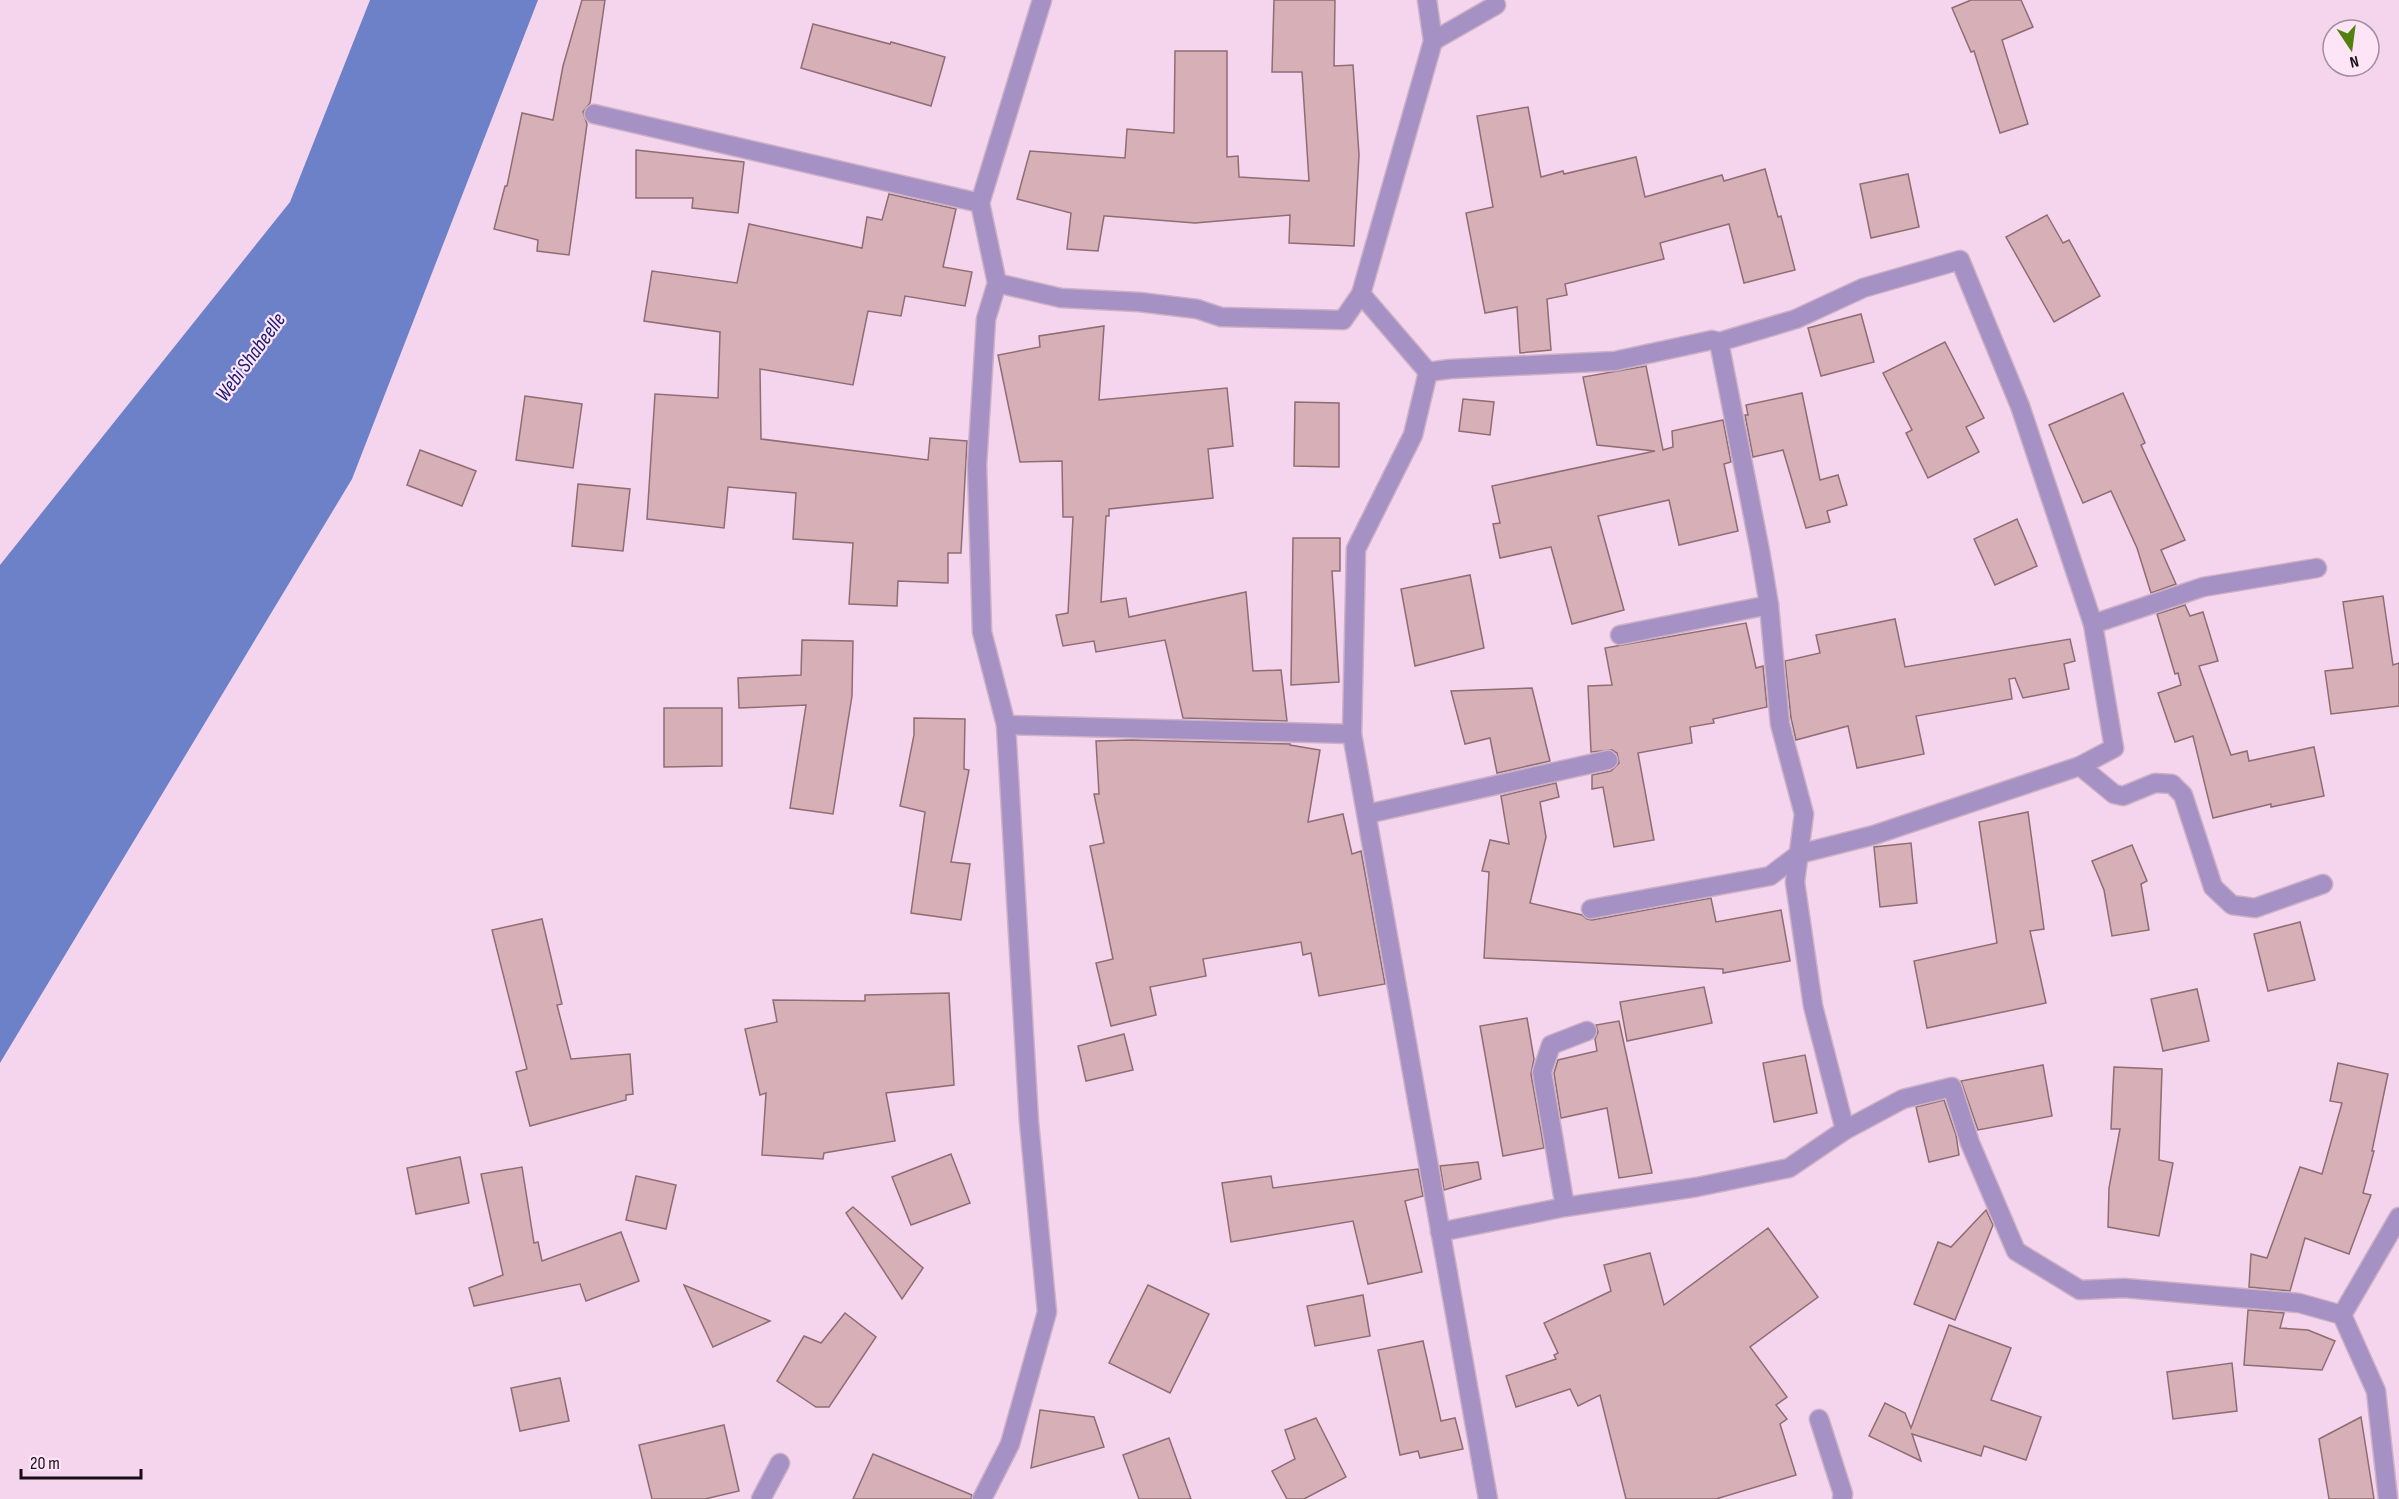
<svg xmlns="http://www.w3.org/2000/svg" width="2399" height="1499" font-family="'Sofia Sans Condensed',sans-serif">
  <rect width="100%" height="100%" fill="#f4d5ed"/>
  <!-- water -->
  <polygon fill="#6d81c9" points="370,0 538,0 352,479 0,1063 0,565 290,202"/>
  <!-- building -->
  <g fill="#d6afb7" stroke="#906c73" stroke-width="1.5">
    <polygon points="582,0 605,0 590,103 583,112 587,124 569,255 537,251 538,240 494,229 505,186 507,186 522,113 553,120 563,66"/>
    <polygon points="1274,0 1335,0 1334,66 1353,65 1359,155 1354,246 1289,243 1290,215 1195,223 1106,216 1104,216 1098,251 1067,249 1071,213 1017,199 1030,151 1125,158 1127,129 1174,133 1175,51 1227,51 1227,157 1238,156 1239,177 1309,181 1302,72 1272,72"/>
    <polygon points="1971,0 2021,0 2033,27 2002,40 2028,124 2000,133 1974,51 1971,52 1952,8"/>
    <polygon points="813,24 890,44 891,42 945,57 931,106 801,68"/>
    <polygon points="1528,107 1541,177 1563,171 1564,174 1636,157 1645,197 1722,175 1724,181 1765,169 1778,217 1781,216 1795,270 1744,283 1729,224 1660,243 1664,259 1565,284 1567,295 1547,299 1551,350 1520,353 1517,307 1485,313 1466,213 1493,207 1477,116"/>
    <polygon points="636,150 744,162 738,213 692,208 693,198 636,198"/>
    <polygon points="1908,174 1919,227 1871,238 1860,184"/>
    <polygon points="889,194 956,209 943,267 972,272 965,306 905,296 901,316 868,311 853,385 760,369 761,439 928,460 930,438 967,441 961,553 948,553 948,583 898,581 897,606 849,604 853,543 793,539 796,493 728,487 724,528 647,519 655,394 718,398 720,332 644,321 652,271 737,283 749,224 862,248 867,217 882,220"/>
    <polygon points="2047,215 2063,243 2069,240 2100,296 2054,322 2006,237"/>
    <polygon points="1861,314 1874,362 1821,376 1808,328"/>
    <polygon points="1104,326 1099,400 1227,388 1233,446 1208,449 1213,498 1109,509 1109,516 1106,516 1101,602 1126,598 1129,617 1246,592 1253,671 1281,670 1287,721 1183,718 1165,640 1096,652 1094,641 1063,646 1056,615 1068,613 1073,517 1063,517 1062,461 1020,462 998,355 1040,347 1039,336"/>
    <polygon points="1945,342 1984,418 1966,427 1979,452 1928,478 1906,433 1912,430 1883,373"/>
    <polygon points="1646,366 1663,450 1673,447 1672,431 1723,420 1731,462 1724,464 1738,531 1679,545 1669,500 1598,516 1624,610 1572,624 1551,547 1500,558 1493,524 1500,523 1492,486 1655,451 1597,445 1583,377"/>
    <polygon points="1802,393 1820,480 1838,475 1847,505 1827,511 1830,522 1806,528 1783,450 1753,457 1745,415 1748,415 1746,405"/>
    <polygon points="2123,393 2145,443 2141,445 2185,540 2161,550 2176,584 2151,593 2137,548 2111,491 2083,503 2049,425"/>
    <polygon points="525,396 582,404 573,468 516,460"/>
    <polygon points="1463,399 1494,402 1490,435 1459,431"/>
    <polygon points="1295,402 1339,403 1339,467 1294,466"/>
    <polygon points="420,450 476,471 462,506 407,485"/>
    <polygon points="578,484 630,489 623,551 572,546"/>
    <polygon points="2017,519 2037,566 1995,585 1974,539"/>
    <polygon points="1293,538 1340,538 1340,571 1332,571 1339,682 1291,685"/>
    <polygon points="1470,575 1484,648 1415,666 1401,589"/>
    <polygon points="2383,596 2393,665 2399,663 2399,706 2331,714 2325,671 2353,668 2343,602"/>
    <polygon points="2185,605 2190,616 2203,612 2218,661 2199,666 2231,755 2247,751 2249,761 2314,747 2324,796 2271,807 2271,804 2213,818 2193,736 2175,742 2158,693 2181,685 2178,673 2175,674 2157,614"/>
    <polygon points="1895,619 1905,667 2070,639 2075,661 2064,664 2069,689 2023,698 2015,678 2009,679 2012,699 1916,716 1924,754 1857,768 1848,726 1796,740 1791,718 1785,661 1820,653 1816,635"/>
    <polygon points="1746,623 1756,668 1763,666 1767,707 1713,719 1714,723 1690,727 1692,743 1638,753 1654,840 1614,847 1603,787 1592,789 1592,775 1611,771 1619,763 1617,753 1612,750 1591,752 1588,686 1612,685 1605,648"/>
    <polygon points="802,640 853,641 852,696 833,814 790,808 806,705 739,708 738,678 801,675"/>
    <polygon points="1532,688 1550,761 1497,773 1490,738 1465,744 1451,691"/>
    <polygon points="664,708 722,708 722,766 664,767"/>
    <polygon points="914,718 965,719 964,769 969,770 951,862 970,864 961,920 911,913 925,812 900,806 914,735"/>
    <polygon points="1131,740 1290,744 1290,745 1320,750 1308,822 1343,814 1352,854 1361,851 1385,984 1319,996 1311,953 1303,955 1301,942 1203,959 1206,976 1150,987 1156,1015 1111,1026 1096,963 1113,959 1090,846 1104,843 1094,794 1099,794 1096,741"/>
    <polygon points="1556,783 1559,797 1540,802 1546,837 1530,903 1582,915 1587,919 1592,920 1711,898 1716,922 1781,910 1790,961 1723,973 1723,969 1484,958 1489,872 1482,871 1490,840 1509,844 1501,796"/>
    <polygon points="2028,812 2044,929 2030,931 2046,1003 1927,1028 1914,961 1997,943 1979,822"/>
    <polygon points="1911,843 1917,903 1880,907 1874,847"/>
    <polygon points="2132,845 2147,881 2141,884 2149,930 2112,936 2104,890 2092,861"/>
    <polygon points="542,919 562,1004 557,1005 571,1059 630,1054 633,1094 626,1095 626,1100 530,1126 516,1072 527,1069 492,930"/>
    <polygon points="2300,922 2315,980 2268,991 2254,934"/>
    <polygon points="1704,987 1712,1023 1627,1041 1620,1002"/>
    <polygon points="2197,989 2209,1041 2163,1051 2151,999"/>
    <polygon points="949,993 954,1085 886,1093 895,1141 824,1153 823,1159 762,1155 766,1093 760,1095 745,1029 777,1022 773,1000 865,1001 865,995"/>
    <polygon points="1527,1018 1534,1059 1531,1074 1544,1148 1503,1156 1480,1026"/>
    <polygon points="1619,1021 1652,1173 1619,1178 1607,1108 1561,1118 1554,1073 1558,1060 1597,1051 1595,1039 1598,1032 1596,1025"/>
    <polygon points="1124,1034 1133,1070 1086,1081 1078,1046"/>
    <polygon points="1805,1055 1817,1113 1774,1122 1763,1063"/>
    <polygon points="2338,1063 2388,1074 2372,1151 2374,1151 2363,1193 2371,1195 2349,1254 2305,1238 2290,1291 2249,1287 2251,1254 2267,1258 2300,1167 2322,1174 2342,1103 2330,1101"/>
    <polygon points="2043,1065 2052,1116 1978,1130 1961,1081"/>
    <polygon points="2114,1067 2162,1069 2159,1160 2173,1163 2159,1236 2108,1227 2109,1188 2120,1129 2111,1129"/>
    <polygon points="1944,1100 1956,1135 1959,1155 1929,1162 1916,1107"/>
    <polygon points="951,1154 970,1203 911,1225 892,1177"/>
    <polygon points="460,1157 469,1203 416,1214 407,1168"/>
    <polygon points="1478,1162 1481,1179 1444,1190 1440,1166"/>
    <polygon points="522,1167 534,1243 538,1242 542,1261 621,1232 639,1281 586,1301 580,1284 474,1306 469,1288 503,1275 481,1174"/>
    <polygon points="1418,1169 1423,1196 1405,1201 1422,1272 1368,1284 1353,1221 1231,1242 1222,1183 1271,1176 1273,1188"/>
    <polygon points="636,1176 676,1185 666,1229 626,1220"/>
    <polygon points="853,1207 923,1268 902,1299 846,1213"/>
    <polygon points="1986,1210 1993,1225 1955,1320 1914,1304 1938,1242 1951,1247"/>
    <polygon points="1768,1228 1818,1297 1750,1347 1787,1397 1776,1405 1787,1419 1780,1424 1796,1475 1716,1499 1626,1499 1600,1395 1578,1406 1570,1389 1516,1407 1506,1376 1556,1359 1554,1355 1558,1353 1544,1323 1611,1291 1604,1265 1650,1253 1664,1305"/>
    <polygon points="684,1285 770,1321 713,1347"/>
    <polygon points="1148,1285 1209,1314 1170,1393 1109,1363"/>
    <polygon points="1363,1295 1370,1336 1315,1346 1307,1306"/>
    <polygon points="2248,1310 2284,1313 2280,1328 2308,1330 2335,1341 2322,1370 2244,1365"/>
    <polygon points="845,1313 876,1337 829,1407 816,1407 777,1381 804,1336 821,1343"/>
    <polygon points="1949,1325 2011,1348 1991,1400 2041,1417 2026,1460 1984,1446 1981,1456 1912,1434 1921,1461 1869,1436 1885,1403 1905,1413 1911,1428"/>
    <polygon points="1423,1341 1441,1421 1455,1418 1463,1449 1420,1458 1418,1451 1400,1455 1378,1350"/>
    <polygon points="2232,1363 2237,1411 2173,1419 2167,1372"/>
    <polygon points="560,1378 569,1421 520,1431 511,1388"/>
    <polygon points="1040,1410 1094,1417 1104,1447 1031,1468"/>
    <polygon points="2361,1417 2374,1499 2329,1499 2319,1439"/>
    <polygon points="1316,1418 1346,1477 1304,1499 1287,1499 1272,1471 1295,1459 1285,1430"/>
    <polygon points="724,1425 739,1491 705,1499 652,1499 639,1445"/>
    <polygon points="1169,1438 1191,1499 1139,1499 1123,1455"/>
    <polygon points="873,1454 972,1495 971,1499 853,1499"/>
  </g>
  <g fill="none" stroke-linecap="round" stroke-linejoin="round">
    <!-- minor casing -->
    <g stroke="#cdb1c6" stroke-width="21">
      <g id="minor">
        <polyline points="1433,41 1496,5"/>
        <polyline points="594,114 980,203"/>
        <polyline points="997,283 1061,298 1139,302 1197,309 1221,317 1343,320 1361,294 1433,41 1427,0"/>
        <polyline points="1361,294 1428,372"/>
        <polyline points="1719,342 1760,551 1769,605 1780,724 1804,814 1795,882 1813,1006 1845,1130"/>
        <polyline points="1428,372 1413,435 1356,549 1352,734 1488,1499"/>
        <polyline points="1428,372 1450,369 1615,361 1712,340 1719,342 1796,319 1863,288 1960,260 2020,406 2093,624"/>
        <polyline points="1620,635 1769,605"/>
        <polyline points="1006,725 1352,734"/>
        <polyline points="2080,766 2114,794 2123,796 2155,783 2172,784 2183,795 2213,887 2232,905 2255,908 2323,884"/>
        <polyline points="1367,814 1608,760"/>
        <polyline points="1591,909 1770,876 1799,854 1874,835 2080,766 2114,748 2093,624 2203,587 2317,568"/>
        <polyline points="1565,1207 1542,1072 1551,1045 1587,1031"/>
        <polyline points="1440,1232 1565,1207 1697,1187 1789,1168 1845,1130 1903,1099 1952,1087 1970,1143 2016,1251 2080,1290 2124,1288 2299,1303 2342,1315 2376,1391 2388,1499"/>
        <polyline points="2342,1315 2399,1217"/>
        <polyline points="1819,1419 1843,1494 1842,1499"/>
        <polyline points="761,1499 780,1463"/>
        <polyline points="982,1499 1010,1444 1047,1312 1029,1122 1006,725 982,632 977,465 986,319 997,283 980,203 1042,0"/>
      </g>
    </g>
    <!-- minor -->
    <use href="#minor" stroke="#a591c4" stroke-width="18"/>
  </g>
  <g text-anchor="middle" stroke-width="4.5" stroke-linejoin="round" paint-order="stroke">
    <!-- water labels -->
    <g font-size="21" font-style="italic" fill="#171c71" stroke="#fde4f7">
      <text transform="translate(250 357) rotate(-54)" y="7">Webi Shabeelle</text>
    </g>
  </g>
  <!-- north arrow -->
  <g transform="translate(2351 48) rotate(167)"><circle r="28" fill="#fde4f7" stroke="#a28e9d" stroke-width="1.5"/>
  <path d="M0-4.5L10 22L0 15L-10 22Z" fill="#52810e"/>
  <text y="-9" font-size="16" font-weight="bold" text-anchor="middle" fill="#190e17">N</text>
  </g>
  <!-- scale -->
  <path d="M21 1469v9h120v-9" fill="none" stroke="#190e17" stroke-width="3"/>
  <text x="30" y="1469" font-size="18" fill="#190e17" stroke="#fde4f7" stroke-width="4.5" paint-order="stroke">20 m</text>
</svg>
